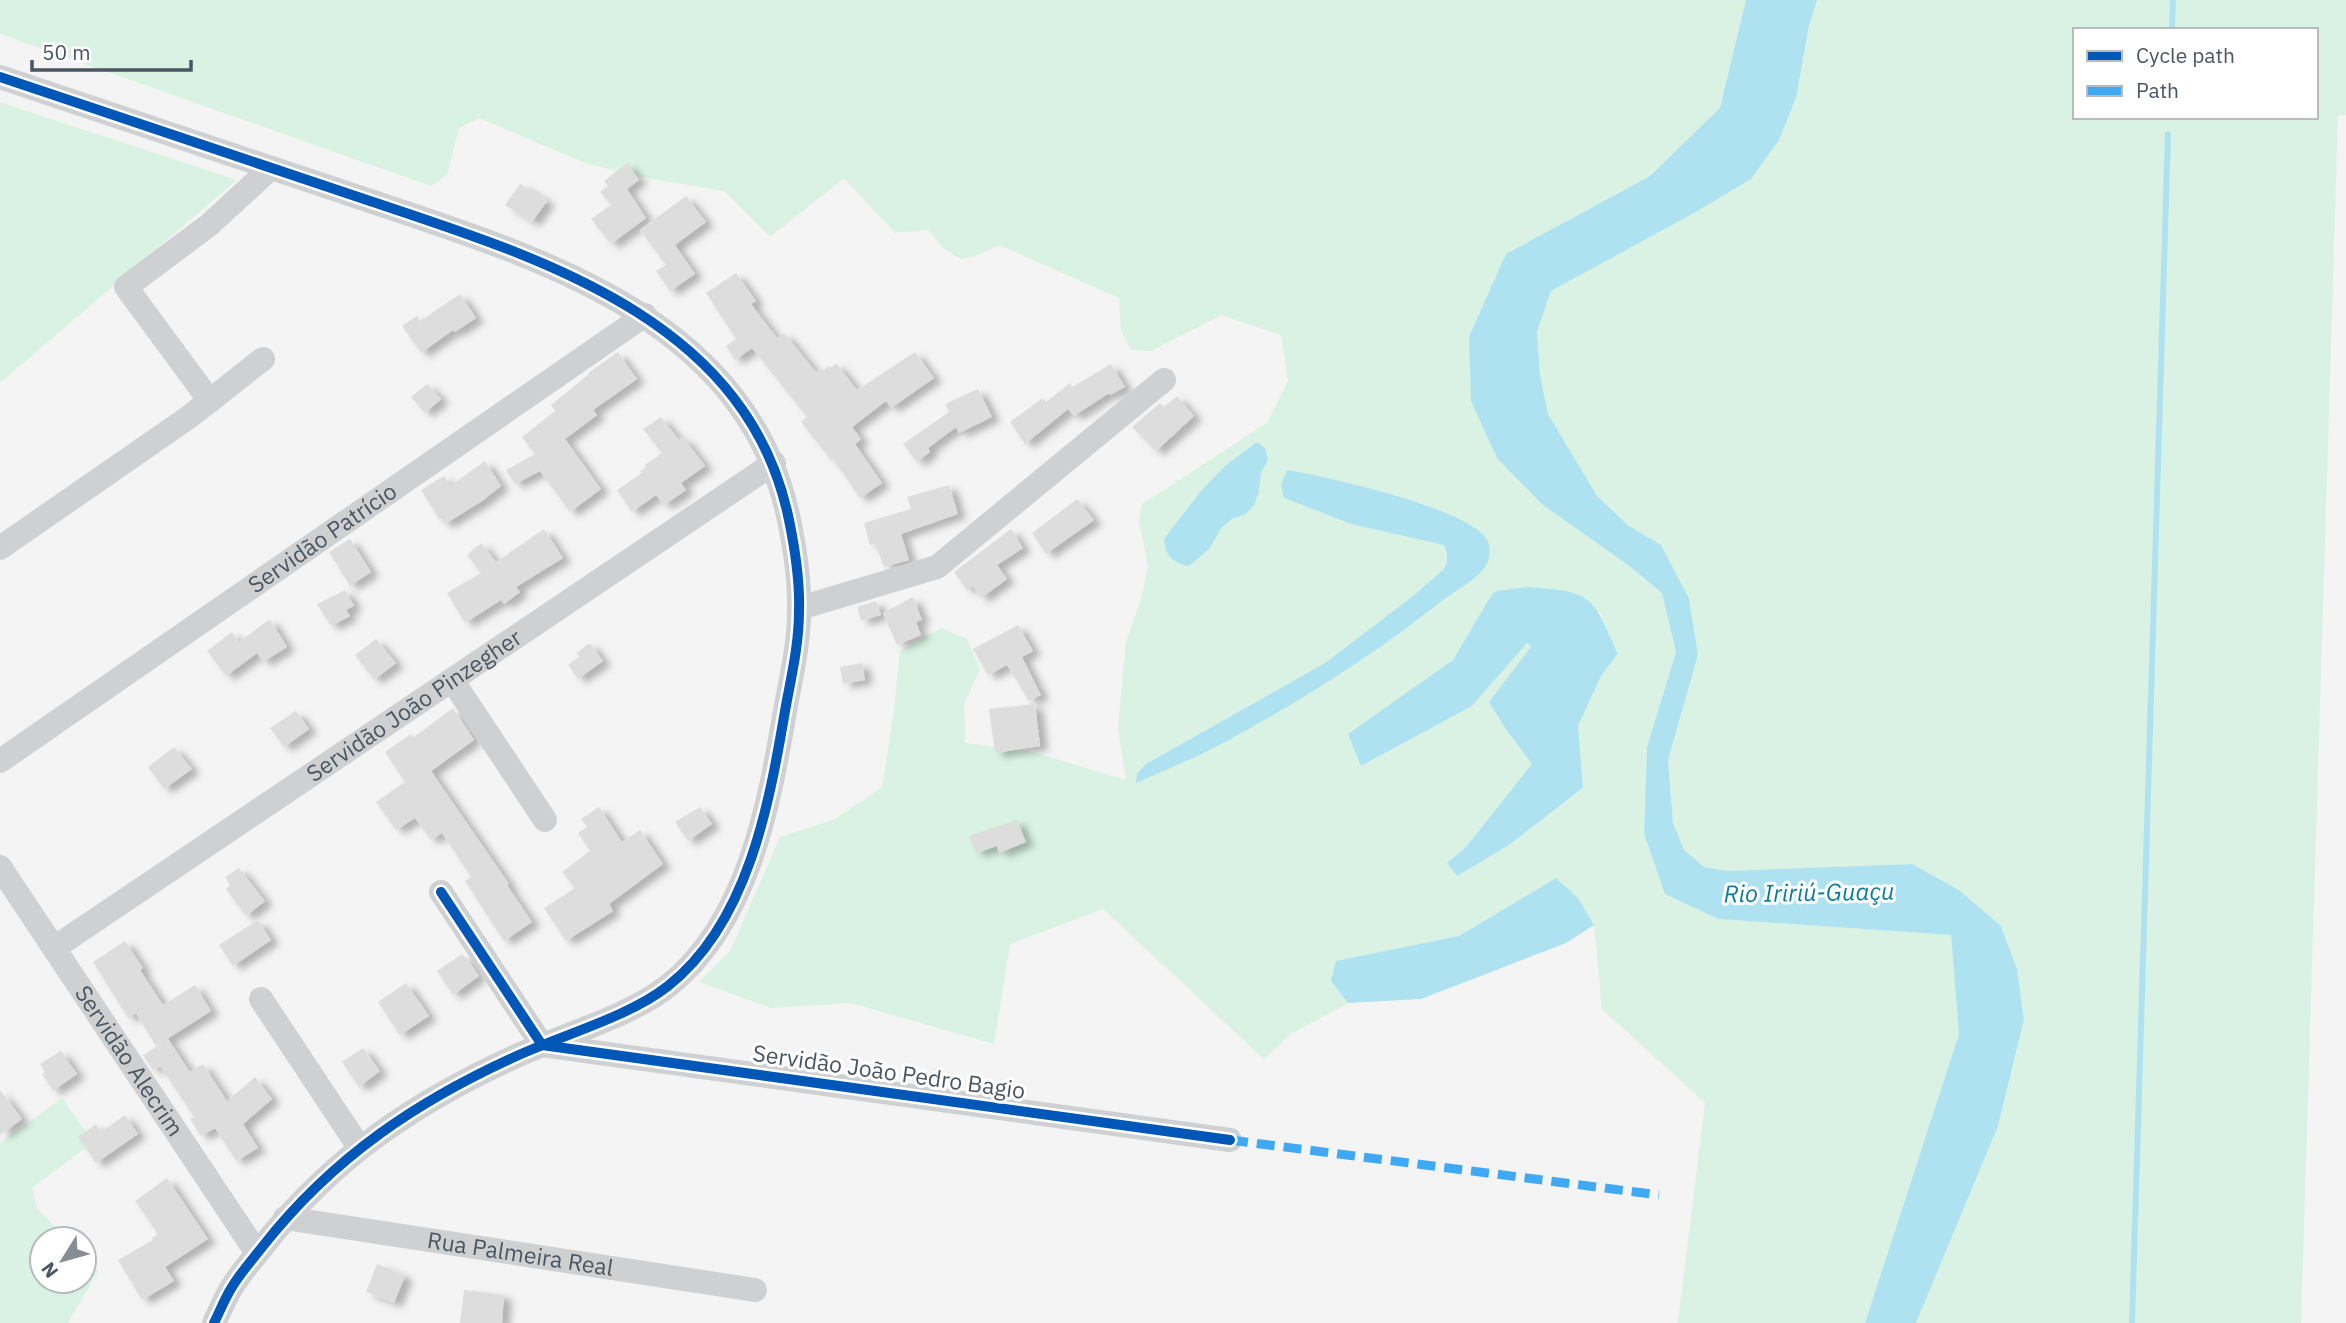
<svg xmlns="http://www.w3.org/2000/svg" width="2346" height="1323" font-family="'IBM Plex Sans',sans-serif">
  <defs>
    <filter id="shadow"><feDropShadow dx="8" dy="4.5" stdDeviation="3.5" flood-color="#0004"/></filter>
  </defs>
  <rect width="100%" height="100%" fill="#f4f4f4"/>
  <!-- green -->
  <g fill="#d9f2e3" fill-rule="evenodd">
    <path d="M 0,0 L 1746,0 L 1721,108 L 1650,176 L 1564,222 L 1469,337 L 1627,564 L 1662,593 L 1676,652 L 1647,747 L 1644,834 L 1665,894 L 1718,919 L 1951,935 L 1959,1034 L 1865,1323 L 1678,1323 L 1705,1103 L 1602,1009 L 1594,925 L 1556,878 L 1459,936 L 1336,961 L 1332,981 L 1348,1003 L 1291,1034 L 1264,1059 L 1103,909 L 1010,944 L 994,1044 L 851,1003 L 772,1008 L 699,982 L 730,951 L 780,837 L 833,820 L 882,787 L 894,710 L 900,651 L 941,628 L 967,639 L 980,669 L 964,705 L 965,743 L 1033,752 L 1126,780 L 1118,727 L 1126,642 L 1142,596 L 1148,566 L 1139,521 L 1142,504 L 1267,423 L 1288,381 L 1281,335 L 1221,315 L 1151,351 L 1131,350 L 1121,331 L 1119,298 L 999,245 L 976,256 L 961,259 L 944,249 L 928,230 L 895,233 L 844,178 L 770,237 L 724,191 L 647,178 L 588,164 L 479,118 L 459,128 L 447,175 L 431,186 L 0,34 ZM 1258,442 L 1268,460 L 1261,473 L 1259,492 L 1246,514 L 1232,519 L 1222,527 L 1192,503 L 1212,480 ZM 1284,498 L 1490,550 L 1487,563 L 1476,574 L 1418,620 L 1324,684 L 1146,764 L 1325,663 L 1408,600 L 1443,570 L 1447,562 L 1447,553 L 1444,545 L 1351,524 ZM 1600,612 L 1618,654 L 1602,674 L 1578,726 L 1583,789 L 1509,845 L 1458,875 L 1447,862 L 1466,847 L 1533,764 L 1505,728 L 1489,702 L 1532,648 L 1527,643 L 1472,706 L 1362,766 L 1348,735 L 1453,660 L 1462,646 Z"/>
    <path d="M 1817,0 L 2346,0 L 2346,115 L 2338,115 L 2301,1323 L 1916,1323 L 1998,1126 L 2024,1021 L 2017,969 L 2001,926 L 1959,890 L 1912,864 L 1727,871 L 1704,867 L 1684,850 L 1673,823 L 1668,760 L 1698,655 L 1661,546 L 1629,526 L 1597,496 L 1548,414 L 1540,375 L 1537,331 L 1551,291 L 1694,213 L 1779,140 L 1796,98 L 1809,26 ZM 2075,30 L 2316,30 L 2316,117 L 2075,117 Z"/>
    <polygon points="0,102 237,180 0,383"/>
    <polygon points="62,1098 93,1142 32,1188 37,1208 67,1239 42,1239 42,1281 84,1281 84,1257 98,1271 68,1323 0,1323 0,1143"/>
  </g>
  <!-- water -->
  <g fill="#aee2f0">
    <polygon points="1746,0 1817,0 1809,26 1796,98 1779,140 1751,179 1694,213 1551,291 1537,331 1540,375 1548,414 1597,496 1629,526 1661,545 1689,599 1698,655 1668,760 1673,823 1684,850 1704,867 1727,871 1912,864 1959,890 2001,926 2017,969 2024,1020 1998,1126 1916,1323 1865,1323 1959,1034 1951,935 1718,919 1665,894 1644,834 1647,747 1676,652 1662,593 1627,564 1543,505 1497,458 1471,401 1469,337 1506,254 1650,176 1720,108"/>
    <path d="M 1257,442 L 1265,448 L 1268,460 L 1261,473 L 1259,492 L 1254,505 L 1246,514 L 1232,519 L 1222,527 L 1209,549 L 1189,566 C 1172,563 1166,556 1164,539 L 1201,491 L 1225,466 Z"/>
    <path d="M 1287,470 C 1328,477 1463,507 1486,538 C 1491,545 1490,557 1487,564 C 1478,579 1455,591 1442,601 C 1374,655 1299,702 1223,743 C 1195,758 1165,770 1136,783 L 1137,774 L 1146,764 L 1325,663 L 1408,600 L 1443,570 L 1447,562 L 1447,553 L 1444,545 L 1351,524 L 1284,498 L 1281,485 Z"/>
    <path d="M 1527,587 C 1592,591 1593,596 1618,654 L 1602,674 L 1578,726 L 1583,788 L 1509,845 L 1457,876 L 1447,863 L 1466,847 L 1532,764 L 1505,728 L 1489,702 L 1531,647 L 1527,643 L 1472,706 L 1361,766 L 1348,734 L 1453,660 L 1491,596 L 1496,591 Z"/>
    <polygon points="1556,878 1578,898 1594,925 1566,943 1421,999 1348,1003 1331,981 1336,961 1459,936"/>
  </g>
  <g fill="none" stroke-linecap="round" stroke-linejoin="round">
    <!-- stream -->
    <g stroke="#aee2f0" stroke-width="6">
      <polyline points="2172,30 2173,0"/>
      <polyline points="2132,1323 2168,134"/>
    </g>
  </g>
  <!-- building -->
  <g fill="#ddddde" filter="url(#shadow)">
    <polygon points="627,163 639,180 627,189 646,218 611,244 591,219 611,205 600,192 608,186 604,181"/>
    <polygon points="520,184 547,201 532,222 505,205"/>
    <polygon points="686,196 706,222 675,245 695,274 670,291 656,271 666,265 640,230"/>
    <polygon points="736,273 756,301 751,304 777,338 784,333 816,372 821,368 823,371 829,366 831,368 836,363 857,390 915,352 934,378 891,408 886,401 852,427 861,439 855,444 882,483 860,498 833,459 831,460 801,422 807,417 752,348 735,360 726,346 736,339 706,293"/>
    <polygon points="460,294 476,318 455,332 453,330 421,353 402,326 417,316 420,321"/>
    <polygon points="618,352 637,379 593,410 597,415 565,439 601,489 570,512 540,471 515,484 506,470 535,454 522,437 555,411 551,405 589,374 588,373"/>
    <polygon points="1111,364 1125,387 1110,395 1109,393 1074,416 1068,409 1025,444 1010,422 1043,398 1046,402 1070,383 1072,387"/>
    <polygon points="427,384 441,399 425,413 411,397"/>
    <polygon points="978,389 992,417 959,433 956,427 928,448 930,452 917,462 903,444 949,412 945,404"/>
    <polygon points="1177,396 1194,416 1156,451 1132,427 1160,403 1164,407"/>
    <polygon points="661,417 679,440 683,437 705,466 681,483 686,490 664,505 656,495 632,512 617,490 642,473 640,471 646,467 645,465 662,453 643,429"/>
    <polygon points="485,461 501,486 482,501 445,524 441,518 439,519 421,490 444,476 450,486"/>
    <polygon points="949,485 958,514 901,534 909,560 884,567 875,544 870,545 864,523 911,509 907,497"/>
    <polygon points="1077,499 1094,520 1046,554 1032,533"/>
    <polygon points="544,529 563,558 516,587 520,592 504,604 501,600 465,623 447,593 481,573 467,555 481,543 496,562"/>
    <polygon points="1011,529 1023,548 997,565 1007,579 981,598 973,586 967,590 954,572"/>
    <polygon points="350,539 371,572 350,586 329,552"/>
    <polygon points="345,590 354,606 346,610 350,616 331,626 317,604"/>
    <polygon points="913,597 922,620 916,622 921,635 897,645 883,613"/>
    <polygon points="876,601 881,615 861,621 857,607"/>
    <polygon points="270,619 287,647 263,662 257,653 226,676 207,651 232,632 239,642"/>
    <polygon points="1018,625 1033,651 1022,657 1041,695 1029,701 1007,665 988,675 973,649"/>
    <polygon points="376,639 396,663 374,680 355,655"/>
    <polygon points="590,643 603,661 578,679 568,665 579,657 576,653"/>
    <polygon points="862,663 865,680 843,684 840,667"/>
    <polygon points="1035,704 1040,746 995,753 989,709"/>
    <polygon points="453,708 474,740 431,771 509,884 507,885 532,922 504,941 465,881 471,877 442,833 431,840 415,818 396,830 376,802 405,782 385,752 411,734 414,737"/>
    <polygon points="296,711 309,729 284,747 270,728"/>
    <polygon points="174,747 192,769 164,789 148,767"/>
    <polygon points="599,807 622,842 640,830 663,864 609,904 613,911 566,941 544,908 575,888 562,872 590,851 578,833 587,827 581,819"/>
    <polygon points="700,807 712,824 688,841 675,822"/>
    <polygon points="1017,820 1026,842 999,853 997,846 976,853 969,836"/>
    <polygon points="239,868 265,901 246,916 226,889 230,885 225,877"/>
    <polygon points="258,920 271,940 233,966 219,945"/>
    <polygon points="125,941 143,968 140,970 163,1005 195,985 211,1011 156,1046 136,1013 128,1018 93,962"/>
    <polygon points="462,954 465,958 466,957 479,976 453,995 437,971"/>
    <polygon points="406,983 429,1016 400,1035 378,1002"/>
    <polygon points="168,1039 190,1072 203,1064 227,1101 255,1077 272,1099 243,1124 258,1148 236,1161 215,1128 201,1136 190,1119 194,1117 160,1066 153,1070 143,1055"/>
    <polygon points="363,1048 380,1071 359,1087 342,1062"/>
    <polygon points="61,1051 77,1074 53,1091 42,1074 45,1072 40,1064"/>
    <polygon points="0,1090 22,1119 0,1135"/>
    <polygon points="125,1115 138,1134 96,1163 78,1137 96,1124 101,1132"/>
    <polygon points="167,1178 208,1239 165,1267 174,1281 142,1300 118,1260 153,1240 152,1238 158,1234 135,1201"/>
    <polygon points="377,1264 405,1276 394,1303 366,1292"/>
    <polygon points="464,1290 504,1295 502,1323 460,1323"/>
  </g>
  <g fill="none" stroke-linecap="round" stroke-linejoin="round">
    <!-- minor -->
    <g stroke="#ced0d2" stroke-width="24">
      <path d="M 0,77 C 122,118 244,159 367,200 C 537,257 748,318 789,520 C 795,549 800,580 799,611 C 799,645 791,678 785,711 C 769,805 748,923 668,986 C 630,1016 566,1034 521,1054 C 418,1100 333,1157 263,1246 C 253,1259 241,1272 232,1287 C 225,1298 220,1311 214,1323"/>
      <polyline points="210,401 126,287 209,225 271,168"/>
      <polyline points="0,548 189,417 263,359"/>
      <polyline points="800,608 937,567 1164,380"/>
      <polyline points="452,680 545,820"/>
      <path id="s1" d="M 0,761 L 645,315"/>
      <path id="s2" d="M 0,867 L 257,1253"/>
      <polyline points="441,892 542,1045 1230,1140"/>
      <path id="s3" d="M 54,948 L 774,463"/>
      <polyline points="261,999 359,1147"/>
      <path id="s4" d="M 285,1218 L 755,1290"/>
    </g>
    <!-- quiet -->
    <polyline stroke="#3fa9f5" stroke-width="9" stroke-dasharray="18 9" stroke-linecap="butt" points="1230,1140 1659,1195"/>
    <!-- cycleway casing -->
    <g stroke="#fff" stroke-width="15">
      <g id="cycleway">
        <path d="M 0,77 C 122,118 244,159 367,200 C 537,257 748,318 789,520 C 795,549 800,580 799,611 C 799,645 791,678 785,711 C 769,805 748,923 668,986 C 630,1016 566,1034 521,1054 C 418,1100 333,1157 263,1246 C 253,1259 241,1272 232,1287 C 225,1298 220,1311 214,1323"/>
        <polyline points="441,892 542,1045 1230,1140"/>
      </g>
    </g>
    <!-- cycleway -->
    <use href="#cycleway" stroke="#0057b8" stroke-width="10"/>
  </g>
  <g text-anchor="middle" stroke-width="6" stroke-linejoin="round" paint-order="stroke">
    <!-- street labels -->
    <g font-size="23" fill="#4a5661" stroke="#fff">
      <text dy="8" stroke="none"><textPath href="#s1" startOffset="392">Servidão Patrício</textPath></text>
      <text dy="8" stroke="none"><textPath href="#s3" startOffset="434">Servidão João Pinzegher</textPath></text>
      <text dy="8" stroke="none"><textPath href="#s2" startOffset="233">Servidão Alecrim</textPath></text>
      <text transform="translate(889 1072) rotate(8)" y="8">Servidão João Pedro Bagio</text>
      <text dy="8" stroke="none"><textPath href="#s4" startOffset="238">Rua Palmeira Real</textPath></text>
    </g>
    <!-- water labels -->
    <g font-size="24" font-style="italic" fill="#0c7c9b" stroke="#fff">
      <text transform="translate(1809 893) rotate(-1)" y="8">Rio Iririú-Guaçu</text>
    </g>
  </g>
  <!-- legend -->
  <rect x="2073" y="28" width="245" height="91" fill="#ffffff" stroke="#b7bbc0" stroke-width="2"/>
  <rect x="2087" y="51" width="35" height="10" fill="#0057b8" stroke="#b7bbc0" stroke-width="2"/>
  <text x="2136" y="63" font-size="21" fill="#4a5661">Cycle path</text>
  <rect x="2087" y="86" width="35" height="10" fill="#3fa9f5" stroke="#b7bbc0" stroke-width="2"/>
  <text x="2136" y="98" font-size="21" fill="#4a5661">Path</text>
  <!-- north arrow -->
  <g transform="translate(63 1260) rotate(233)"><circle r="33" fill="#ffffff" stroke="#b7bbc0" stroke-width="2"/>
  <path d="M0-5L12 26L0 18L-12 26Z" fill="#868d94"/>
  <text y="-10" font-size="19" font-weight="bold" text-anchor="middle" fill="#4a5661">N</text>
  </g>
  <!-- scale -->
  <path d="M32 60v10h159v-10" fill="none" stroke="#4a5661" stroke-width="3.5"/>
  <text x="42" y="60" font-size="21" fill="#4a5661" stroke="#ffffff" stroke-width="5" paint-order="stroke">50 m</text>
</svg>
